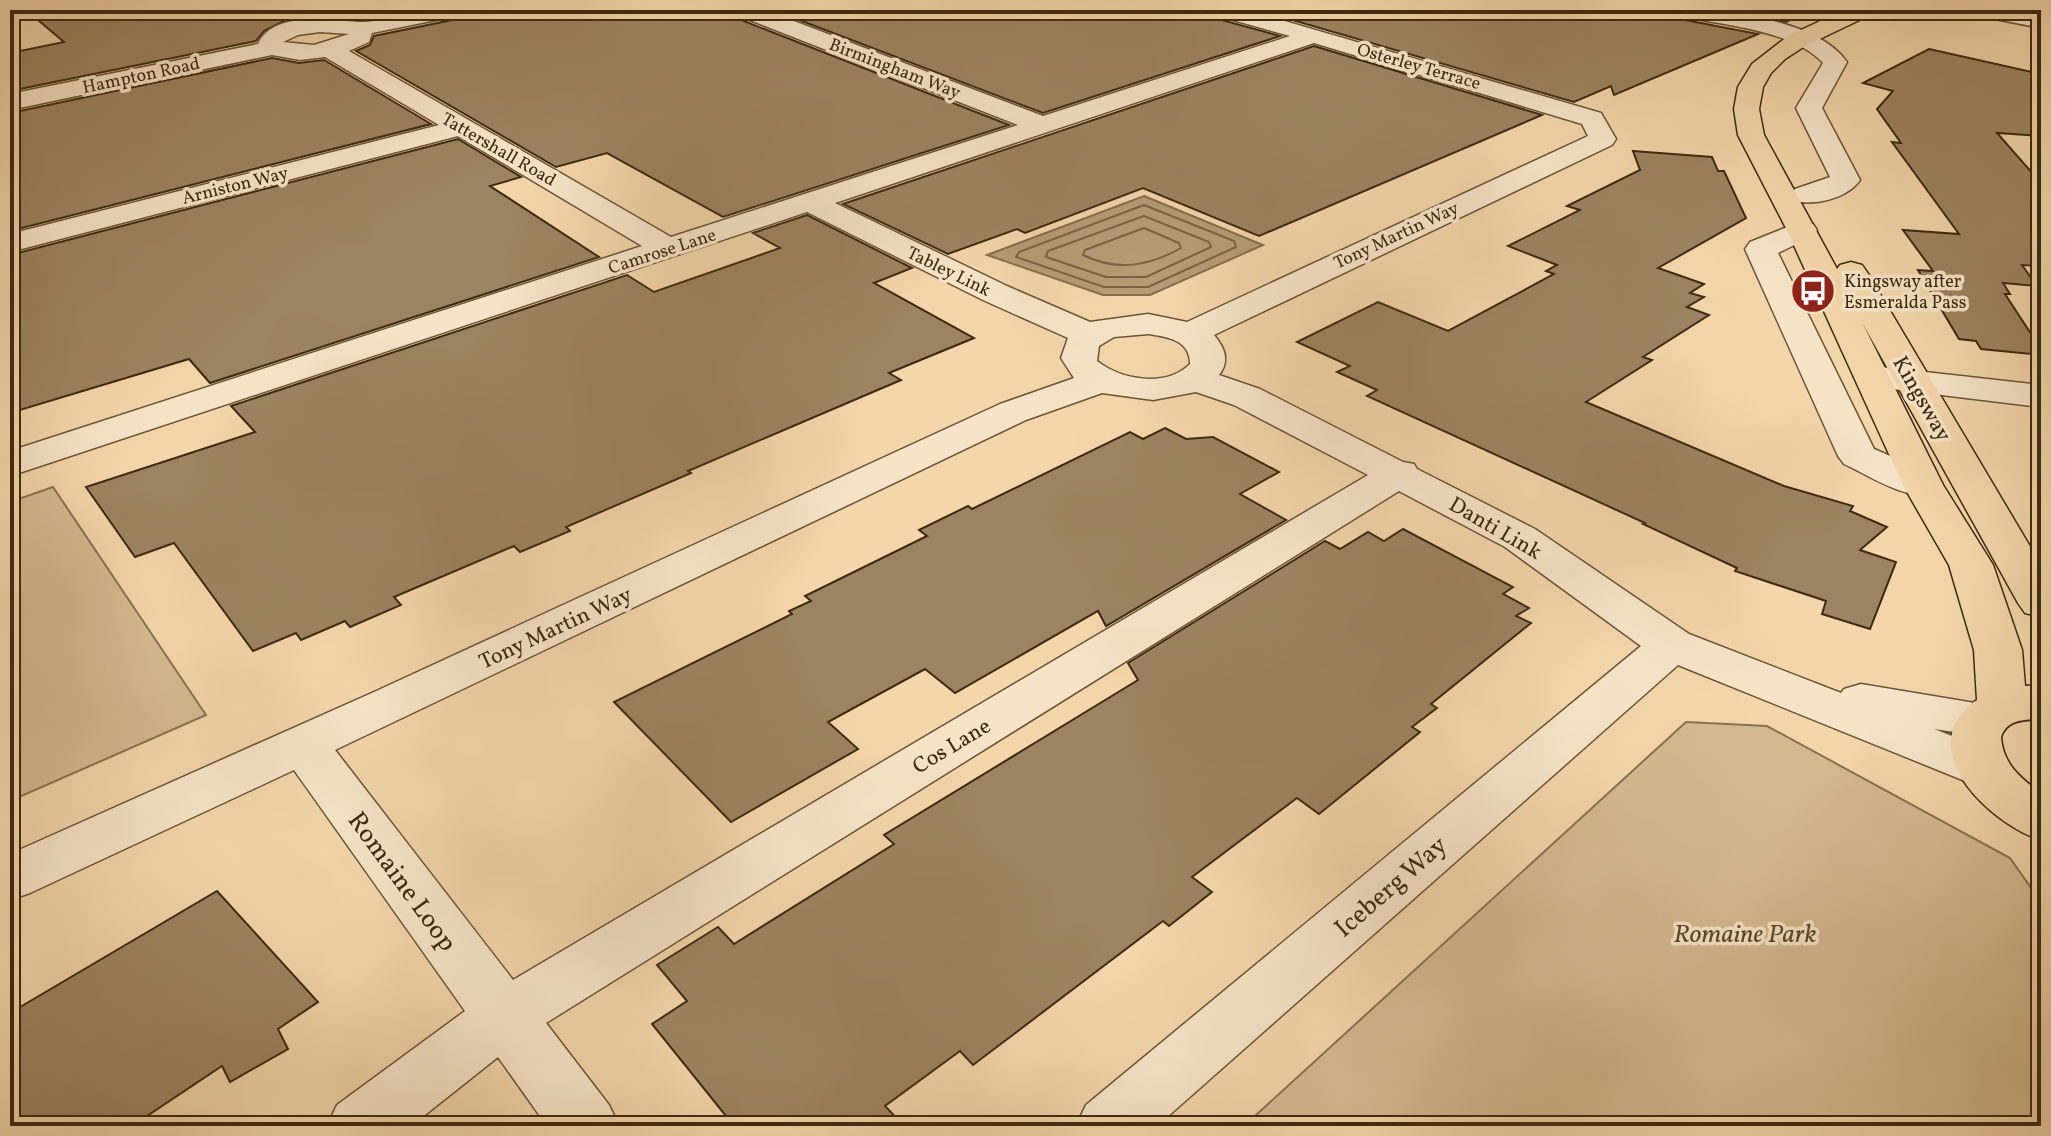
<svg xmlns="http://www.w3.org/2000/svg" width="2051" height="1136" font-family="Vollkorn,serif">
  <rect width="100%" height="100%" fill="#f3d6aa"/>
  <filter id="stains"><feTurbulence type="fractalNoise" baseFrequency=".0025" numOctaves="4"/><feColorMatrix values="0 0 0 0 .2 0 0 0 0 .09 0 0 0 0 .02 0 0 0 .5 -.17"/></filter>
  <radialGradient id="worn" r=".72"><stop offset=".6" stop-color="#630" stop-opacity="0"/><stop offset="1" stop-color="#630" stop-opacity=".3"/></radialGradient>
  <!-- green -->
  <g fill="#d4b990" stroke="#897251" stroke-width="2">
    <polygon points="53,487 206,715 10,801 10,502"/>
    <polygon points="1686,722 1767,726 2010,858 2041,902 2041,1126 1244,1126"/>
  </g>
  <!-- water -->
  <polygon fill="#b59c76" stroke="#856e4e" stroke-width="2" points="1144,196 1263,245 1150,295 1103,295 987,255"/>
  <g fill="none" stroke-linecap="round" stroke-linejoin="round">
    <!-- shore -->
    <g stroke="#7a6344" stroke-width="2">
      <polygon points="1144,205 1234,241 1236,247 1148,287 1104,287 1016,257 1019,252"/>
      <polygon points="1144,216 1209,242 1211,247 1146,277 1106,277 1046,257 1048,251"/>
      <path d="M 1144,228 L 1179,243 L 1181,248 C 1149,266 1117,272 1083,255 L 1085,250 Z"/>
    </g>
  </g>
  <!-- building -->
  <g fill="#9c8361" stroke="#3e2a12" stroke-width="2">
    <polygon points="26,10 408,10 365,19 317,16 288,19 264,31 256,41 10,91 10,53 64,42"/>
    <polygon points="467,10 731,10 736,18 1009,125 723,217 607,153 556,167 356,51 370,45 374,36 462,18"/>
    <polygon points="773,10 1209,10 1214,18 1280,36 1043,113"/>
    <polygon points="1258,10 1670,10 1675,18 1758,34 1614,95 1611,86 1574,102"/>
    <polygon points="1726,10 1812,10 1786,22"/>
    <polygon points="1314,46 1542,115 1259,236 1143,188 1025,233 1017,229 948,254 843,204"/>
    <polygon points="1929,49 2041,74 2041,136 1997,133 2041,183 2041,266 2022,265 2037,286 2003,283 2010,294 2005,294 2041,349 2041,355 1981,349 1976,341 1959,339 1918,270 1933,271 1903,230 1959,234 1892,142 1901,143 1877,109 1893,91 1863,83"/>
    <polygon points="272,58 299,63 324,60 431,124 10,231 10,113"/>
    <polygon points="458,139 521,177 490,186 599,257 210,383 189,359 10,413 10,255"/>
    <polygon points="1633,151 1712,157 1718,171 1724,171 1746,218 1658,268 1704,284 1690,293 1704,297 1687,307 1709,315 1643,357 1652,360 1586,402 1784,486 1853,506 1850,511 1887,527 1860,550 1896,562 1870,629 1822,614 1826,601 1735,571 1737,568 1643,524 1645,523 1367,396 1377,390 1337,372 1350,366 1297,342 1378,302 1448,331 1554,274 1546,271 1557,265 1508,246 1580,210 1567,206 1640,170"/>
    <polygon points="807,215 912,268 874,283 974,338 889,373 901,380 688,471 691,473 566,527 570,531 520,552 514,546 394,597 401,605 350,627 345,621 301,640 296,633 253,651 174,543 135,557 86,487 255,432 231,406 627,275 654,292 780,248 753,233"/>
    <polygon points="1165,428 1186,439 1213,437 1279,472 1240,494 1286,520 1106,626 1098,611 955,693 925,669 828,722 858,749 731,822 614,702 792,614 789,611 811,601 805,596 927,536 919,530 968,506 972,509 1130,432 1143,439"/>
    <polygon points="1403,529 1513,587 1503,594 1529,608 1516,616 1531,623 1431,704 1437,708 1412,727 1420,732 1319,814 1297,798 1192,877 1212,892 1169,926 1163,921 973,1065 960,1051 885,1106 904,1126 734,1126 652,1024 687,1001 657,965 718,927 734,944 894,844 884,835 1138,680 1128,663 1325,541 1340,549 1368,532 1384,541"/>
    <polygon points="217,891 318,1002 278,1029 288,1049 230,1082 222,1066 132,1126 10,1126 10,1013"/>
  </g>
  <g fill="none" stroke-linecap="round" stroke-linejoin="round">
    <!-- minor casing -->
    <g stroke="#6b5538" stroke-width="3">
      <g id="minor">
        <path d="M 421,10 L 464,10 L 461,15 L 372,33 L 369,42 L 349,51 L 671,237 L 1018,125 L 737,15 L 734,10 L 765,10 L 1043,116 L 1290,36 L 1215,15 L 1212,10 L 1247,10 L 1601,113 L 1616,139 L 1612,145 L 1214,335 C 1225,348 1230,361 1219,375 L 1260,389 L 1403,462 L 1414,464 L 1417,469 L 1535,529 L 1689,634 L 1841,693 L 1844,689 L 1861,684 L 1999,707 L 2006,719 L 1999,731 L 1981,736 L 1934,729 L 2001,755 L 2009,768 L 2001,781 L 1983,787 L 1965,781 L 1678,665 L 1157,1126 L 1076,1126 L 1086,1105 L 1641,646 L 1505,547 L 1399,491 L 546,1023 L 609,1105 L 619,1126 L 547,1126 L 498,1057 L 411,1126 L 327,1126 L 337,1105 L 465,1011 L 294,770 L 30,893 L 10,900 L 10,854 L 374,692 L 1000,404 L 1074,378 L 1061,358 L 1068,338 L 983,300 L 807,212 L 10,476 L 10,451 L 642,246 L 458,136 L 10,252 L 10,234 L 439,125 L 325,57 L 300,60 L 272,55 L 10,110 L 10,94 L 258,44 C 273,11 329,20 358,22 C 378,23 401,14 421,10 ZM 320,32 L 349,34 L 314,45 L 283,42 L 298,35 ZM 1314,43 L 1582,124 L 1588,136 L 1187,322 L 1148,314 L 1090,322 L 1007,286 L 835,203 ZM 1148,334 C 1168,337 1190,340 1190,364 C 1166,388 1121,380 1097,361 L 1099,346 L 1114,337 ZM 1196,392 L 1234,405 L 1368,475 L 513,980 L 335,750 L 1026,420 L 1102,393 L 1153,400 Z"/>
        <path d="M 1673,10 C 1723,10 1816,18 1847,62 L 1822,108 L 1860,180 C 1848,198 1815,206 1795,201 L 1790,195 L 1795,189 L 1830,177 L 1796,108 L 1823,63 C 1792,29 1719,25 1676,15 Z"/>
        <polygon points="1969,10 2016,10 2041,14 2041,28 1980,16"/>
        <path d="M 1802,221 L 1813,224 L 1817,230 L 1813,236 L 1778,253 L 1874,449 L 1937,476 L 1943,485 L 1937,494 C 1906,501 1872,477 1844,464 L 1838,456 L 1745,249 L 1750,242 Z"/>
        <polygon points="1872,366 2041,385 2041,407 1859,385 1854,377 1859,369"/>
      </g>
    </g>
    <!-- major casing -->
    <g stroke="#3e2a12" stroke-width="3">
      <path id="major" d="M 1844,10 L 1873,10 L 1870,15 L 1805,46 L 1785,59 L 1771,73 L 1763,87 L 1759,109 L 1764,135 L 1837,269 L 1840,265 L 1851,262 L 1862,265 L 1867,272 L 2041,565 L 2041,617 L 2025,613 L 2018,603 L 1863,324 L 1943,485 L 1993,565 L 2022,650 L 2025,686 L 2041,685 L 2041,719 C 2025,720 2007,719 2001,737 C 2003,764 2020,778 2041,793 L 2041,840 C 2001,828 1931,770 1956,722 C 1961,713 1968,705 1977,700 L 1974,650 L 1949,565 L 1903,485 L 1787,230 L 1738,135 L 1734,109 L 1738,87 L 1752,64 L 1788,36 Z"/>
    </g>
    <!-- minor -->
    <use href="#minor" fill="#f7e4c8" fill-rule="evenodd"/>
    <!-- major -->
    <use href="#major" fill="#f3d6aa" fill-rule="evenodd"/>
  </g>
  <!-- icons -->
  <defs>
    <g id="bus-disc" transform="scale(2.3)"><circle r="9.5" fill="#8f2418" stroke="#f7e4c8"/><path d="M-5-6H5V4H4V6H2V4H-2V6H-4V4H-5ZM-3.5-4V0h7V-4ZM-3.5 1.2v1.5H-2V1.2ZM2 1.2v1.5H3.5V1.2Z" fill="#fff"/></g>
  </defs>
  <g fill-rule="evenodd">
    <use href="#bus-disc" x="1813" y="291"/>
  </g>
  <g text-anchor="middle" stroke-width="7" stroke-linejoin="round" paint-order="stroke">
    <!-- far-street labels -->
    <g font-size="18" fill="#3e2a12" stroke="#f7e4c8">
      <text transform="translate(1419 66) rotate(16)" y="6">Osterley Terrace</text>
      <text transform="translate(895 68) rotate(21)" y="6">Birmingham Way</text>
      <text transform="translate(141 75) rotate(-12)" y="6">Hampton Road</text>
      <text transform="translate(499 149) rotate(30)" y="6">Tattershall Road</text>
      <text transform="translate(235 185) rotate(-14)" y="6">Arniston Way</text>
      <text transform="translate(1396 235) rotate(-25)" y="6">Tony Martin Way</text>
      <text transform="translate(662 251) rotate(-18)" y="6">Camrose Lane</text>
      <text transform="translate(949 271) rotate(26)" y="6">Tabley Link</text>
    </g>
    <!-- far-poi labels -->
    <g font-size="18" fill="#3e2a12" stroke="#f7e4c8" text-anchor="start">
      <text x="1844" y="287">Kingsway after<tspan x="1844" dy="21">Esmeralda Pass</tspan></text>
    </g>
    <!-- street labels -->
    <g font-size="22" fill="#3e2a12" stroke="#f7e4c8">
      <text transform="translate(1923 398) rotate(60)" y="8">Kingsway</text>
      <text transform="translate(1496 527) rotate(30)" y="8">Danti Link</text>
      <text transform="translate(555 627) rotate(-25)" y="8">Tony Martin Way</text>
      <text transform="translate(951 745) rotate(-31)" y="8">Cos Lane</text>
    </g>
    <!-- near-street labels -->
    <g font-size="26" fill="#3e2a12" stroke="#f7e4c8">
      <text transform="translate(403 881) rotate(54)" y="9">Romaine Loop</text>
      <text transform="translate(1390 886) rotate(-41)" y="9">Iceberg Way</text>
    </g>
    <!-- near-park labels -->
    <g font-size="26" font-style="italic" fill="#5c472b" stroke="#f7e4c8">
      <text x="1745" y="942">Romaine Park</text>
    </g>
  </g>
  <!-- margin -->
  <rect width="2051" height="1136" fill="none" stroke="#f3d6aa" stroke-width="40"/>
  <rect x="12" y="12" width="2027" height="1112" fill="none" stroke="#3e2a12" stroke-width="4"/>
  <rect x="20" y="20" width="2011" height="1096" fill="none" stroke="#3e2a12" stroke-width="2"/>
  <rect width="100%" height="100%" filter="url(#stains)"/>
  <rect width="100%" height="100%" fill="url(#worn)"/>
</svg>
